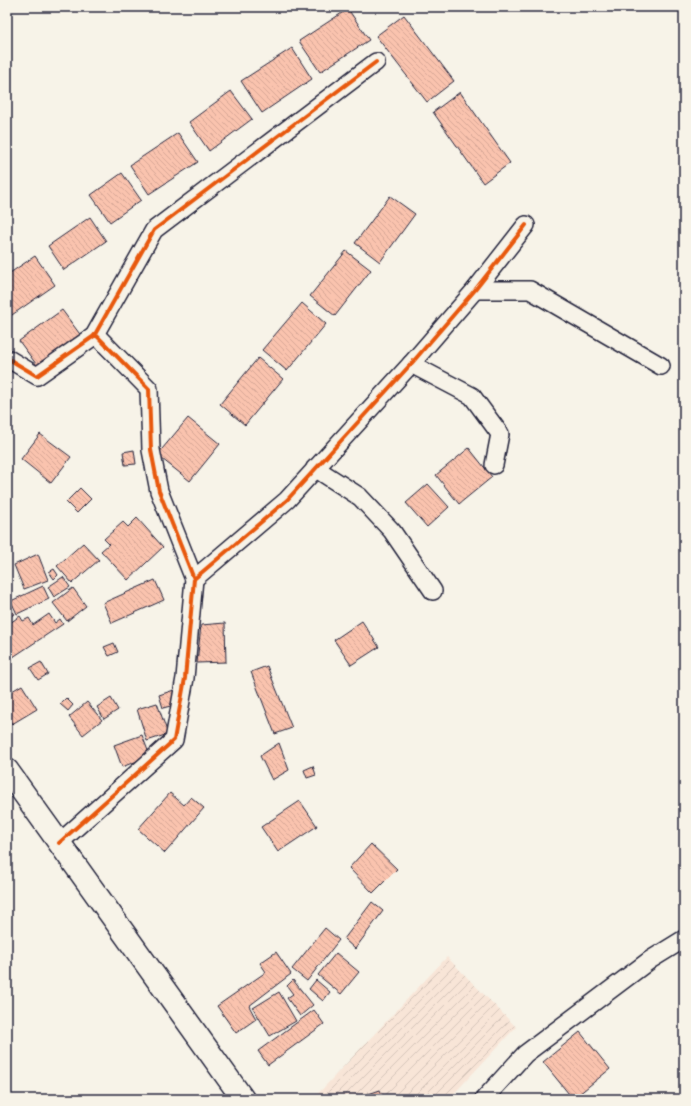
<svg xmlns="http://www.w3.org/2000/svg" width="691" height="1106" font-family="Delius,sans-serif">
  <defs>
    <pattern id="industrial-furrows" width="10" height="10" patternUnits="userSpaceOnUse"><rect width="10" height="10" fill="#f8e5d7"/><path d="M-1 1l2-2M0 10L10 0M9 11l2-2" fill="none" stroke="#d4c4b9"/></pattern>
    <pattern id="building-back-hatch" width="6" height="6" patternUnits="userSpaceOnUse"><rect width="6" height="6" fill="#fac3ae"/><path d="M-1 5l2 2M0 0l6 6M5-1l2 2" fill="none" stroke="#d6a797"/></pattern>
  </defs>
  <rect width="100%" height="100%" fill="#f7f3e8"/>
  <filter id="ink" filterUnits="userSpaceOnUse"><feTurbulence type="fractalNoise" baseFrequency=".025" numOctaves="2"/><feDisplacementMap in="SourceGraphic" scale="8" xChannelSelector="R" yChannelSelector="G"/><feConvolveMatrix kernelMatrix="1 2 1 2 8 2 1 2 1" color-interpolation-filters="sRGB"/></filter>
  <g filter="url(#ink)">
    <!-- industrial -->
    <polygon fill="url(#industrial-furrows)" points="447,957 516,1027 449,1099 313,1099"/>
    <!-- building -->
    <g fill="url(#building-back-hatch)" stroke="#22223b">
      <polygon points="348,9 369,40 320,72 299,41"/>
      <polygon points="404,15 454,81 427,102 376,36"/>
      <polygon points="292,48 312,79 262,113 241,81"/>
      <polygon points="231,91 252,119 209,151 189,122"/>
      <polygon points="460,92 510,163 483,183 433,112"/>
      <polygon points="178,133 198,162 149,194 130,165"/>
      <polygon points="122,173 141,200 110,222 91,195"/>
      <polygon points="390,196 415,214 380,262 355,243"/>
      <polygon points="90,217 106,241 64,270 48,246"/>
      <polygon points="346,251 371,270 335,316 310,296"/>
      <polygon points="35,256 55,285 9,317 7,314 7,275"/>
      <polygon points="302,303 326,324 287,371 262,350"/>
      <polygon points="62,310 82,337 39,368 19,341"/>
      <polygon points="258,358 283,379 245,425 220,404"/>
      <polygon points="188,418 220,444 190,481 157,455"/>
      <polygon points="40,434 71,457 51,483 21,459"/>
      <polygon points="469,448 492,477 459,504 436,475"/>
      <polygon points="134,450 136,464 125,465 123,452"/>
      <polygon points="428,484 449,507 427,527 406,503"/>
      <polygon points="80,488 91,499 77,513 66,502"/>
      <polygon points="137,518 163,547 128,580 101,551 109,544 104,539 123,522 128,527"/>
      <polygon points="83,543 99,560 72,583 57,566"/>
      <polygon points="38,554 48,580 24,589 14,565"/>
      <polygon points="54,569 58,575 54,579 49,572"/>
      <polygon points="63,577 70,587 54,597 48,587"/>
      <polygon points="155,580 164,600 112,623 103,603"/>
      <polygon points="43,586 49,599 17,614 11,601"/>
      <polygon points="73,588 86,606 67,621 53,603"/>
      <polygon points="8,603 14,614 8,618 7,616"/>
      <polygon points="49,614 55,623 60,619 63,624 7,661 7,625 20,616 23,621 29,618 33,625"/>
      <polygon points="362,621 379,647 351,665 334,640"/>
      <polygon points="225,623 226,662 197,663 201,625"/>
      <polygon points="114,643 118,652 109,656 104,647"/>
      <polygon points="41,662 48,674 38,680 30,668"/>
      <polygon points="267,666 292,728 275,734 251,672"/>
      <polygon points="22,685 37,709 12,724 7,717 7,694"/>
      <polygon points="174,690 178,704 163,708 159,695"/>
      <polygon points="66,698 73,705 68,711 60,704"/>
      <polygon points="111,698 118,710 104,719 97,707"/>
      <polygon points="87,702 102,720 83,735 69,717"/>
      <polygon points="157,703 168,734 147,741 137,709"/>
      <polygon points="142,735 150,756 122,767 114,745"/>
      <polygon points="279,743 289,770 272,780 260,756"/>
      <polygon points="313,766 316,775 307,778 304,770"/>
      <polygon points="170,793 184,805 191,797 204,808 165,853 138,829"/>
      <polygon points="300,801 317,826 278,852 261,827"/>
      <polygon points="371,844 397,869 373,893 349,868"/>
      <polygon points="372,902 383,911 355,949 344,939"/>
      <polygon points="325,928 339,940 307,981 292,969"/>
      <polygon points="276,952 291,974 249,1006 256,1019 236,1033 217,1006 266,972 260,963"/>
      <polygon points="336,953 359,972 341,994 318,975"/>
      <polygon points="293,980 313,1005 300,1016 287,998 293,994 287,986"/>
      <polygon points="316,980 330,992 323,1001 309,989"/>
      <polygon points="279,992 296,1021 270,1036 253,1008"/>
      <polygon points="314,1010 324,1024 268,1065 258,1051"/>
      <polygon points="580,1032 610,1069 573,1099 543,1062"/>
      <polygon points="380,1090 384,1099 354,1099"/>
    </g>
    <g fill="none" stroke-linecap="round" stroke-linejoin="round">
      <!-- street casing -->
      <g stroke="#22223b" stroke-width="20">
        <g id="street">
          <polyline points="475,290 530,290 661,366"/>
          <polyline points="7,358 37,376 94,336 154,230 376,62"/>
          <polyline points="411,364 472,396 500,434 494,465"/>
          <polyline points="315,468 360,497 392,531 433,591"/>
          <polyline points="194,579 287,500 411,364 475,290 526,225"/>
          <polyline points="59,843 174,740 185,678 194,579 159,491 151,450 149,389 97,336 94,336"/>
          <polyline points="484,1099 525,1054 650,960 684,939"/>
        </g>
      </g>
      <!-- secondary casing -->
      <g stroke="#22223b" stroke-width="25">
        <polyline id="secondary" points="7,770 243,1099"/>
      </g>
      <!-- street -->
      <use href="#street" stroke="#f7f3e8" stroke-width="17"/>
      <!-- secondary -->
      <use href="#secondary" stroke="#f7f3e8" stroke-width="22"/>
      <!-- cycleway casing -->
      <g stroke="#f7f3e8" stroke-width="6">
        <g id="cycleway">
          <polyline points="7,358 37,376 94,336 154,230 376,62"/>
          <polyline points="194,579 287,500 411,364 475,290 526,225"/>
          <polyline points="59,843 174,740 185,678 194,579 159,491 151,450 149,389 97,336 94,336"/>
        </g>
      </g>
      <!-- cycleway -->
      <use href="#cycleway" stroke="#e8590c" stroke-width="4"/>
    </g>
  </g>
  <!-- margin -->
  <rect width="691" height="1106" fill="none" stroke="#f7f3e8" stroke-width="24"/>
  <rect x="12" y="12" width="667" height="1082" fill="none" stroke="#22223b" stroke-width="1.5" filter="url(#ink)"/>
</svg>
